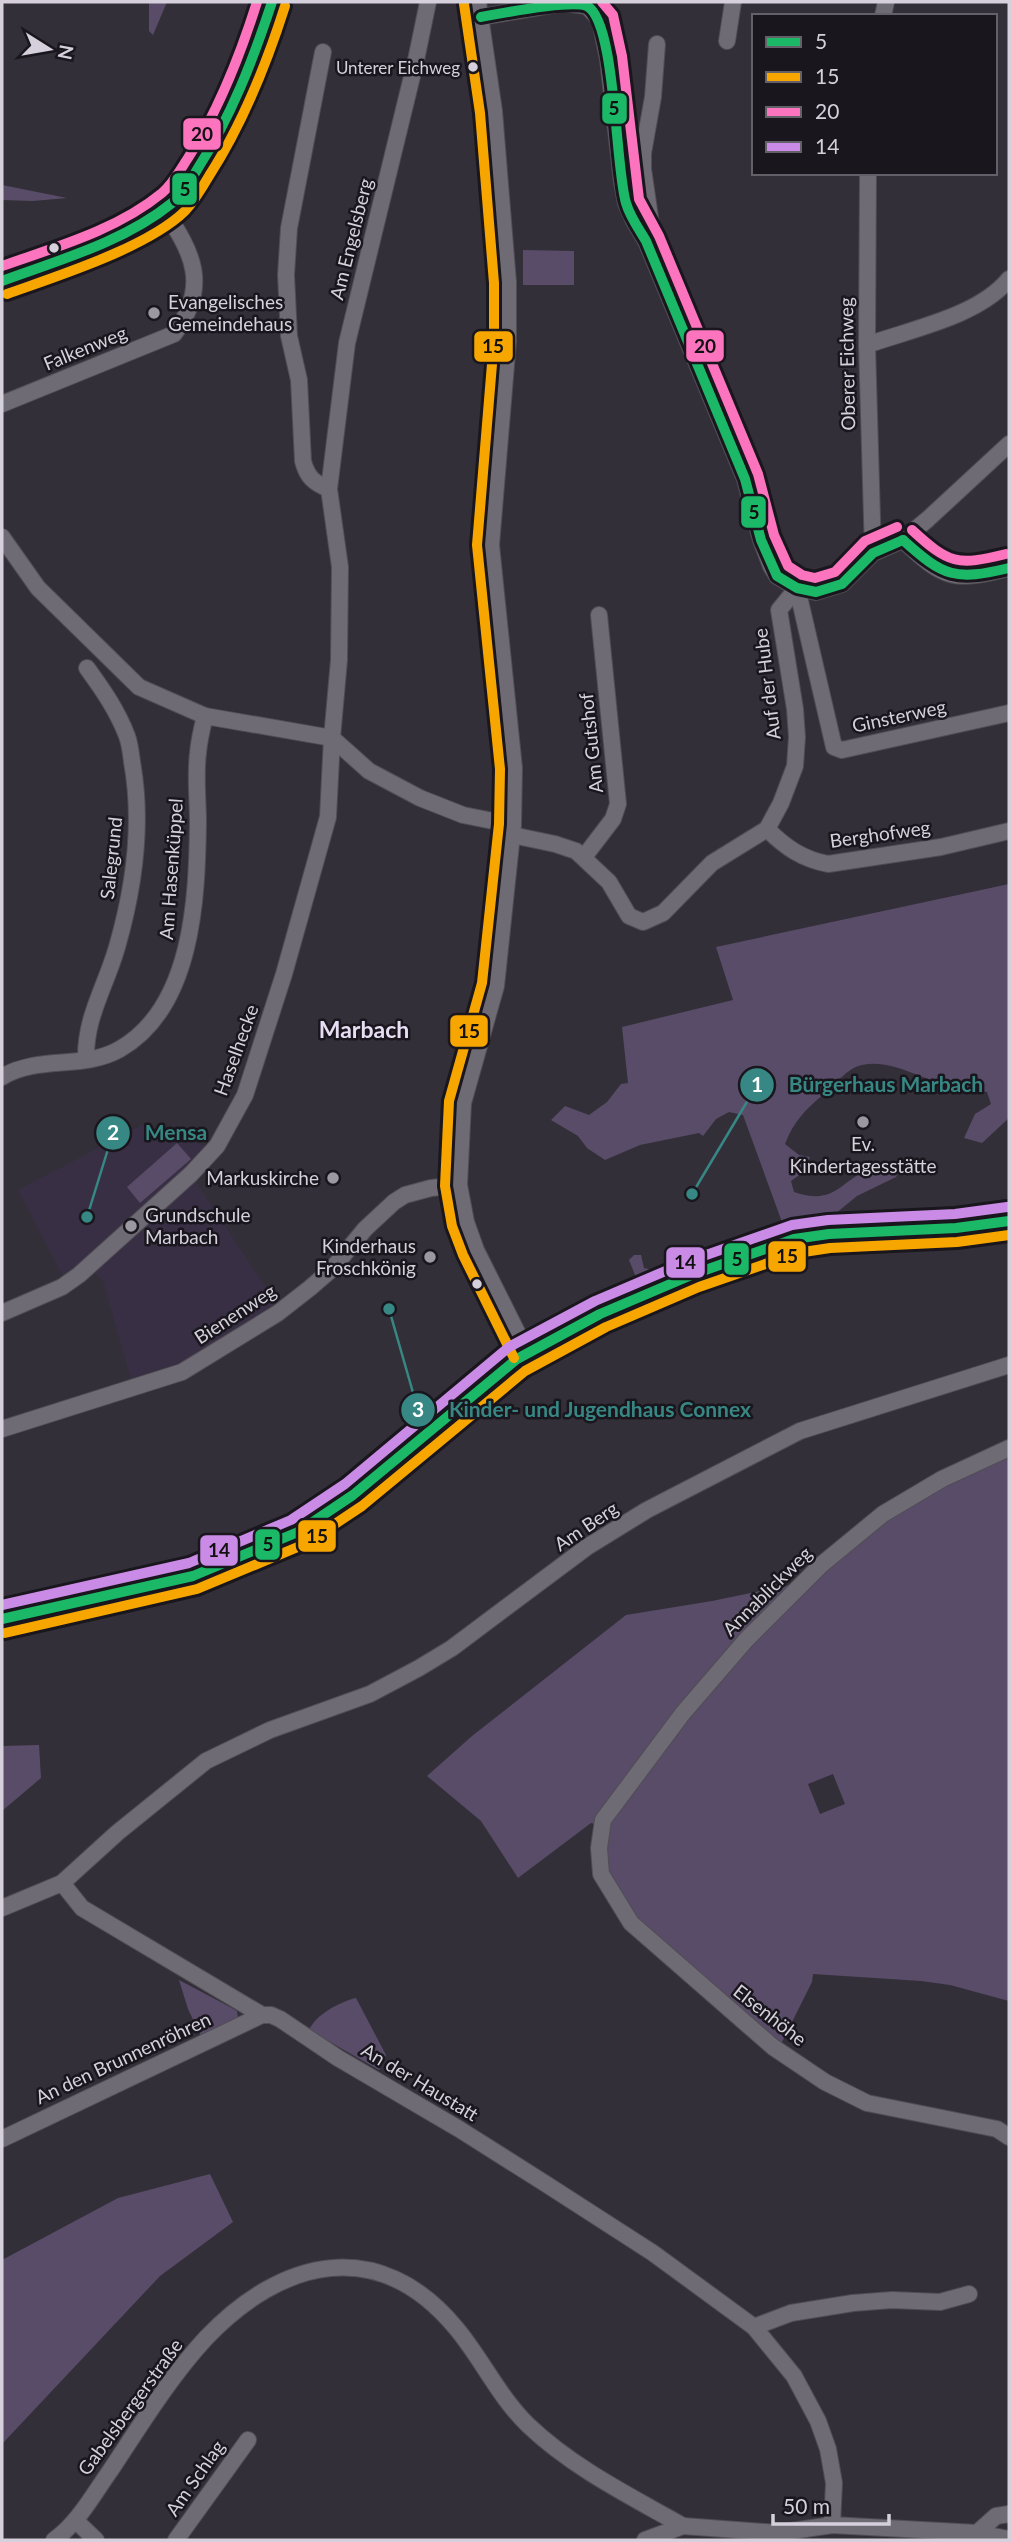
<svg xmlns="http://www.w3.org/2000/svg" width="1011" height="2542" font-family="Lato,sans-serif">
  <rect width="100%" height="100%" fill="#332f38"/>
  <!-- built -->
  <polygon fill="#382f44" points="142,1125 209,1147 188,1170 278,1306 210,1351 162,1374 132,1383 103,1281 84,1263 64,1278 18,1190"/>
  <!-- green -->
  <g fill="#594c68" fill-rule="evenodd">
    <polygon points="149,2 167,2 153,35 149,31"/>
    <polygon points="2,185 67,198 33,201 2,200"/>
    <polygon points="523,250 574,251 574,285 523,285"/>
    <path d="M 1009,884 L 1009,1118 L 982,1143 L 964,1138 L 975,1114 L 991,1104 L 987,1092 C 973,1090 959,1088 945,1084 C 917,1078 892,1059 862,1065 C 847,1068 835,1085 824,1094 C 806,1109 793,1122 785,1144 L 799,1155 L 810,1157 L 802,1173 L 791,1181 L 794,1192 C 836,1206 839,1181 870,1169 C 878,1166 888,1165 897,1163 L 902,1166 L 896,1177 L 857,1196 L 830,1218 L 668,1270 L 643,1281 L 637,1280 L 629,1260 L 634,1255 L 641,1255 L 644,1268 L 652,1270 L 782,1222 L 743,1115 L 729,1112 L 716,1119 L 703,1136 L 699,1133 L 640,1145 L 605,1160 L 587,1148 L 578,1136 L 551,1120 L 565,1106 L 589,1115 L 607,1102 L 621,1084 L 628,1083 L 622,1027 L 733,1000 L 716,947 Z"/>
    <polygon points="177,1143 191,1159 140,1203 127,1187"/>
    <path d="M 1009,1455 L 1009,2001 L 950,1985 L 921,1981 L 813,1974 L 812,1982 L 781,2044 L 635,1920 L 605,1871 L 606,1827 L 591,1823 L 518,1878 L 481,1821 L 427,1776 L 472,1736 L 626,1615 L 712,1601 L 795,1584 L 887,1519 L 943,1486 ZM 833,1774 L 845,1804 L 820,1814 L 808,1784 Z"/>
    <polygon points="39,1745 41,1778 2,1811 2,1746"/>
    <polygon points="179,1980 232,2008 237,2011 238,2018 201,2036 188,2009"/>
    <path d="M 356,1998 L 386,2055 L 379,2070 L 309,2030 C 316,2014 340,2002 356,1998 Z"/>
    <polygon points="210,2174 233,2222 160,2276 2,2444 2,2260 118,2198"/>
  </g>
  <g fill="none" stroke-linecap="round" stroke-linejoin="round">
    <!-- minor casing -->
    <g stroke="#504d54" stroke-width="18">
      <g id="minor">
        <polyline points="428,2 416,60 347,343 329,489 340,567 339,660 332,738 369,771 420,798 463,815 513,825"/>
        <polyline points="478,2 494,111 508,282 508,341 491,545 514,768 513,825 496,986 463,1103 459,1185 466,1222 476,1250 527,1352"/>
        <polyline points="883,16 886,2"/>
        <polyline points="481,17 564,3 587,6 600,20 608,59 622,182 626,203 634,221 646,241 745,479 761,540 771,566 777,576 797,588 816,592 842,584 873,553 903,540 928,519 1009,444"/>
        <polyline points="727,41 733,2"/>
        <path d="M 323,52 L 289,228 L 286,275 L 289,336 L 299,380 L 303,461 C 307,477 314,483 329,489"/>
        <polyline points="868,173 867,345 873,553"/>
        <polyline points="646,241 651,224 643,169 643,153 653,97 657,44"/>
        <path d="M 2,281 C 59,260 127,239 175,201 C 221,141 250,74 272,2"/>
        <path d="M 867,345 C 912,329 979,316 1009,279"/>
        <path d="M 2,404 L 174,334 C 210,286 193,253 164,210"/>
        <polyline points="2,537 38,588 139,687 205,716 332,738 328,817 284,974 245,1095 217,1146 191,1174 79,1275 62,1287 2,1313"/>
        <path d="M 903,540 C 945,580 954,582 1009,568"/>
        <polyline points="797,588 834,747 842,750 1009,713"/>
        <path d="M 767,829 C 785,847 802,859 828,864 L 941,847 L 1009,831"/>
        <polyline points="512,835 555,844 576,851 609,882 629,916 643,922 663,913 712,863 767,829 781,803 795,766 797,737 795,709 779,610 797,588"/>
        <polyline points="584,857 613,819 618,804 599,615"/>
        <path d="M 86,1059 C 85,1017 106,986 117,947 C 134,888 143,823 132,762 C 131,754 130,744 127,736 C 117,710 103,690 87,668"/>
        <path d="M 2,1077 C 38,1055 84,1070 120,1049 C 193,1007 197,898 198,823 C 198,800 195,776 198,753 C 199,741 202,728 205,716"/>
        <polyline points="2,1429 182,1372 278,1313 310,1288 332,1269 365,1229 394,1202 405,1195 431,1188 459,1185"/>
        <polyline points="1009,1448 942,1479 883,1514 821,1565 746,1640 683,1713 603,1820 599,1848 601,1874 631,1923 773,2047 825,2082 867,2103 997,2129 1009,2137"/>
        <polyline points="62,1883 82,1908 262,2015 271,2015 280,2019 338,2058 459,2129 546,2184 653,2253 754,2327 794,2376 818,2421 828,2449 834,2483 832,2525"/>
        <polyline points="2,1908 62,1883 117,1833 206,1761 270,1730 370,1694 419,1668 452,1648 587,1547 647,1510 800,1431 1009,1365"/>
        <polyline points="2,2139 262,2015"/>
        <polyline points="754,2327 791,2313 853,2303 892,2300 940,2302 969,2294"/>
        <polyline points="76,2521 96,2540"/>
        <polyline points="977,2533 996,2516 1009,2514"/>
        <path d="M 54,2540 C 78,2523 93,2495 110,2471 C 140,2426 169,2378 206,2338 C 282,2258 379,2235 456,2328 C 482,2359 499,2397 528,2425 C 573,2468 630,2496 683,2526"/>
        <polyline points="176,2540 248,2440"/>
        <polyline points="645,2540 683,2526 778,2533 832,2525 977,2533 1009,2539"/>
      </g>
    </g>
    <!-- secondary casing -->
    <g stroke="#504d54" stroke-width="24">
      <polyline id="secondary" points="2,1619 193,1576 298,1532 353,1495 517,1359 600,1314 694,1274 773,1245 794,1239 829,1234 956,1228 1009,1221"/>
    </g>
    <!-- minor -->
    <use href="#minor" stroke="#6f6b74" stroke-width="16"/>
    <!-- secondary -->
    <use href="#secondary" stroke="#69656e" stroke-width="21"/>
    <!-- bus-1 casing -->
    <g stroke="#19161d" stroke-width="16">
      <g id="bus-1">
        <path d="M 481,17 C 502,13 570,0 587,6 C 616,21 615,167 626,203 C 630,217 639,229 646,241 L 745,479 L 761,540 L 777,576 L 797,588 L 816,592 L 842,584 L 873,553 L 903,540"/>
        <path d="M 2,281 C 59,260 124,242 172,203 C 183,194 191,180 198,168 C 231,117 253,60 272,2"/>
        <path d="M 903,540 C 944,577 955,581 1009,568"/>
        <polyline points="2,1619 193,1576 298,1532 353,1495 517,1359 600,1314 694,1274 794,1239 829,1234 956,1228 1009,1221"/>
      </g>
    </g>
    <!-- bus-2 casing -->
    <g stroke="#19161d" stroke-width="16">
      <g id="bus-2">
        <polyline points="464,4 480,113 494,283 494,340 477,545 500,769 499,824 482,983 449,1101 445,1186 452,1226 463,1255 514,1358"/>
        <path d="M 7,294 C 57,276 147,248 185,211 C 194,201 202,188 209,176 C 243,123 266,66 285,6"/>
        <polyline points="5,1633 197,1589 305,1544 362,1506 525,1371 606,1327 699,1287 797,1253 830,1248 957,1242 1009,1235"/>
      </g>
    </g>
    <!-- bus-3 casing -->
    <g stroke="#19161d" stroke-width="16">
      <g id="bus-3">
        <polyline points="602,2 613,15 622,56 639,199 659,236 758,474 774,535 788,566 802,575 815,578 835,572 865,541 897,527"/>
        <path d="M 2,266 C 56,247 117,230 162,193 C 173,184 180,170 188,158 C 219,110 240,56 257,2"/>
        <path d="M 912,530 C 949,564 957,566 1006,554"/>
      </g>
    </g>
    <!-- bus-4 casing -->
    <g stroke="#19161d" stroke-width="16">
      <polyline id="bus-4" points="2,1605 189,1563 291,1520 345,1484 509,1347 595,1301 689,1261 792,1225 828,1220 955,1214 1007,1207"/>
    </g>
    <!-- bus-1 -->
    <use href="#bus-1" stroke="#1ab867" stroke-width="10"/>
    <!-- bus-2 -->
    <use href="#bus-2" stroke="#f7a600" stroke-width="10"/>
    <!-- bus-3 -->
    <use href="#bus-3" stroke="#fc73be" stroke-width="10"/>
    <!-- bus-4 -->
    <use href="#bus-4" stroke="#ca8be6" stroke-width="10"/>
  </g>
  <!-- markers -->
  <g fill="#d5d0db" stroke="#19161d" stroke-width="2.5">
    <circle cx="473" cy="67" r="6"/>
    <circle cx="54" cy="248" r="6"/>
    <circle cx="477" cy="1284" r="6"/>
  </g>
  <g fill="#9c98a2" stroke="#19161d" stroke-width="2.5">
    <circle cx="154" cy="313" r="7"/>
    <circle cx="863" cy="1122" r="7"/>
    <circle cx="333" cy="1178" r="7"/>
    <circle cx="131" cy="1226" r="7"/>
    <circle cx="430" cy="1257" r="7"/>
  </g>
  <g text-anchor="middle" stroke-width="5" stroke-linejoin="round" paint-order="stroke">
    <!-- bus labels -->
    <g font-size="17" fill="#d5d0db" stroke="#19161d" text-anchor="end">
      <text x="460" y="74">Unterer Eichweg</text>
    </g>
    <!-- street labels -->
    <g font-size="19" fill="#d5d0db" stroke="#19161d">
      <text transform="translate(351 239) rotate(-76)" y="7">Am Engelsberg</text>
      <text transform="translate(85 348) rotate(-22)" y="7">Falkenweg</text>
      <text transform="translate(847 364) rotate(-91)" y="7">Oberer Eichweg</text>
      <text transform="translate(767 684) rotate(-97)" y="7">Auf der Hube</text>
      <text transform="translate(899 716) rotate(-12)" y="7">Ginsterweg</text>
      <text transform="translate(591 743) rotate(-96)" y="7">Am Gutshof</text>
      <text transform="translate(880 834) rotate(-8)" y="7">Berghofweg</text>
      <text transform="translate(111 858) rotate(-84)" y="7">Salegrund</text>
      <text transform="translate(171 869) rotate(-86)" y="7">Am Hasenküppel</text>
      <text transform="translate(236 1050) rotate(-70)" y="7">Haselhecke</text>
      <text transform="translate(235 1314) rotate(-33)" y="7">Bienenweg</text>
      <text transform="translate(586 1526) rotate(-34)" y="7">Am Berg</text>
      <text transform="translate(767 1591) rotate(-45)" y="7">Annablickweg</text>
      <text transform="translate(770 2015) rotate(38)" y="7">Elsenhöhe</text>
      <text transform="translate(123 2058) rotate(-25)" y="7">An den Brunnenröhren</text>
      <text transform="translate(420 2082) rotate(31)" y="7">An der Haustatt</text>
      <text transform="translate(130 2407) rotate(-54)" y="7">Gabelsbergerstraße</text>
      <text transform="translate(195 2478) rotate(-55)" y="7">Am Schlag</text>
    </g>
    <!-- poi labels -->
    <g font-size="19" fill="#d5d0db" stroke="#19161d" text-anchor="start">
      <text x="168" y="309">Evangelisches<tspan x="168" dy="22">Gemeindehaus</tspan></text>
      <text x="863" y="1151" text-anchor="middle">Ev.<tspan x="863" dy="22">Kindertagesstätte</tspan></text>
      <text x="319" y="1185" text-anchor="end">Markuskirche</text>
      <text x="145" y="1222">Grundschule<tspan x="145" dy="22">Marbach</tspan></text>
      <text x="416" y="1253" text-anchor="end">Kinderhaus<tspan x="416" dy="22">Froschkönig</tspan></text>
    </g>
    <!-- quarter labels -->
    <g font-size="23" font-weight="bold" fill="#e8def4" stroke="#19161d">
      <text x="364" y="1038">Marbach</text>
    </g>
  </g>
  <!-- callouts -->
  <path fill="none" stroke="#378884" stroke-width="2.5" d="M692 1194L757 1085M87 1217L113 1133M389 1309L418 1410"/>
  <g fill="#378884" stroke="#19161d" stroke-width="2.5">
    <circle cx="692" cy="1194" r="7"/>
    <circle cx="87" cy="1217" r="7"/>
    <circle cx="389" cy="1309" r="7"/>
    <circle cx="757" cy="1085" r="18"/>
    <circle cx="113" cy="1133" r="18"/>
    <circle cx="418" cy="1410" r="18"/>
  </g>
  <g font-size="21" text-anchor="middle" font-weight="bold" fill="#fff">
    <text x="757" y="1092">1</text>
    <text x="113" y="1140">2</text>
    <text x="418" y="1417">3</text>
  </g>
  <g font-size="21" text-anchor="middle" font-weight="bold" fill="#378884" stroke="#19161d" stroke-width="5" stroke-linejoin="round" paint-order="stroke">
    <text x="886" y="1092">Bürgerhaus Marbach</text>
    <text x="176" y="1140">Mensa</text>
    <text x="600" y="1417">Kinder- und Jugendhaus Connex</text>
  </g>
  <g stroke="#19161d" stroke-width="2.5">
    <rect x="601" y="92" width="27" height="33" rx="7" fill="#1ab867"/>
    <rect x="182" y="117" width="40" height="34" rx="7" fill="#fc73be"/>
    <rect x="171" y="172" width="27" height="34" rx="7" fill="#1ab867"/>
    <rect x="685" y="329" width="40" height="34" rx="7" fill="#fc73be"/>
    <rect x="473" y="330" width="41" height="33" rx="7" fill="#f7a600"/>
    <rect x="740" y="495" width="27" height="34" rx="7" fill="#1ab867"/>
    <rect x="449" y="1014" width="40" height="34" rx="7" fill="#f7a600"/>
    <rect x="767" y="1240" width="40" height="33" rx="7" fill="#f7a600"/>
    <rect x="723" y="1242" width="27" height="34" rx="7" fill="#1ab867"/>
    <rect x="665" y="1246" width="41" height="33" rx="7" fill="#ca8be6"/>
    <rect x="297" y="1519" width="40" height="34" rx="7" fill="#f7a600"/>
    <rect x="254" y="1528" width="27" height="33" rx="7" fill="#1ab867"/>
    <rect x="199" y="1534" width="40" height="33" rx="7" fill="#ca8be6"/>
  </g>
  <g font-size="19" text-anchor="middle" font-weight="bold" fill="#111">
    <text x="614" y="115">5</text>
    <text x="202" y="141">20</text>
    <text x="185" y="196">5</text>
    <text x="705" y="353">20</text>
    <text x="493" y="353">15</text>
    <text x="754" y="519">5</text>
    <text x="469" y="1038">15</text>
    <text x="787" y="1263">15</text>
    <text x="737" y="1266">5</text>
    <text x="685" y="1269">14</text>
    <text x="317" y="1543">15</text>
    <text x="268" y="1551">5</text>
    <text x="219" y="1557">14</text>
  </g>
  <!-- border -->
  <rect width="1011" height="2542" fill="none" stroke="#d5d0db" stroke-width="7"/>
  <!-- legend -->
  <rect x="752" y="14" width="245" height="161" fill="#19161d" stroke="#646069" stroke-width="2"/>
  <rect x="766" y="37" width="35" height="10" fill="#1ab867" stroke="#646069" stroke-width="2"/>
  <text x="815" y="49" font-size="21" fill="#d5d0db">5</text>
  <rect x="766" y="72" width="35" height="10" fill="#f7a600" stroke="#646069" stroke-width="2"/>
  <text x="815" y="84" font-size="21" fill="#d5d0db">15</text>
  <rect x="766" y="107" width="35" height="10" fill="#fc73be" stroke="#646069" stroke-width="2"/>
  <text x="815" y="119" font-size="21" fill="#d5d0db">20</text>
  <rect x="766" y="142" width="35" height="10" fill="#ca8be6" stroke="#646069" stroke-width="2"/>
  <text x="815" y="154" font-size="21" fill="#d5d0db">14</text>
  <!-- north arrow -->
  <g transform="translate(49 49) rotate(101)" stroke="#19161d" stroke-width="5" paint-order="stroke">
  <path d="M0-5L12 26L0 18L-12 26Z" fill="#d5d0db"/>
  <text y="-10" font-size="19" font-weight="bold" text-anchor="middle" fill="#d5d0db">N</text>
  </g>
  <!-- scale -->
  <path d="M773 2514v10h116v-10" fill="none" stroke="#d5d0db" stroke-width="3.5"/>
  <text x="783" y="2514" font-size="21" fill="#d5d0db" stroke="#19161d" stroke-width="5" paint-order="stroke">50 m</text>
</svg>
